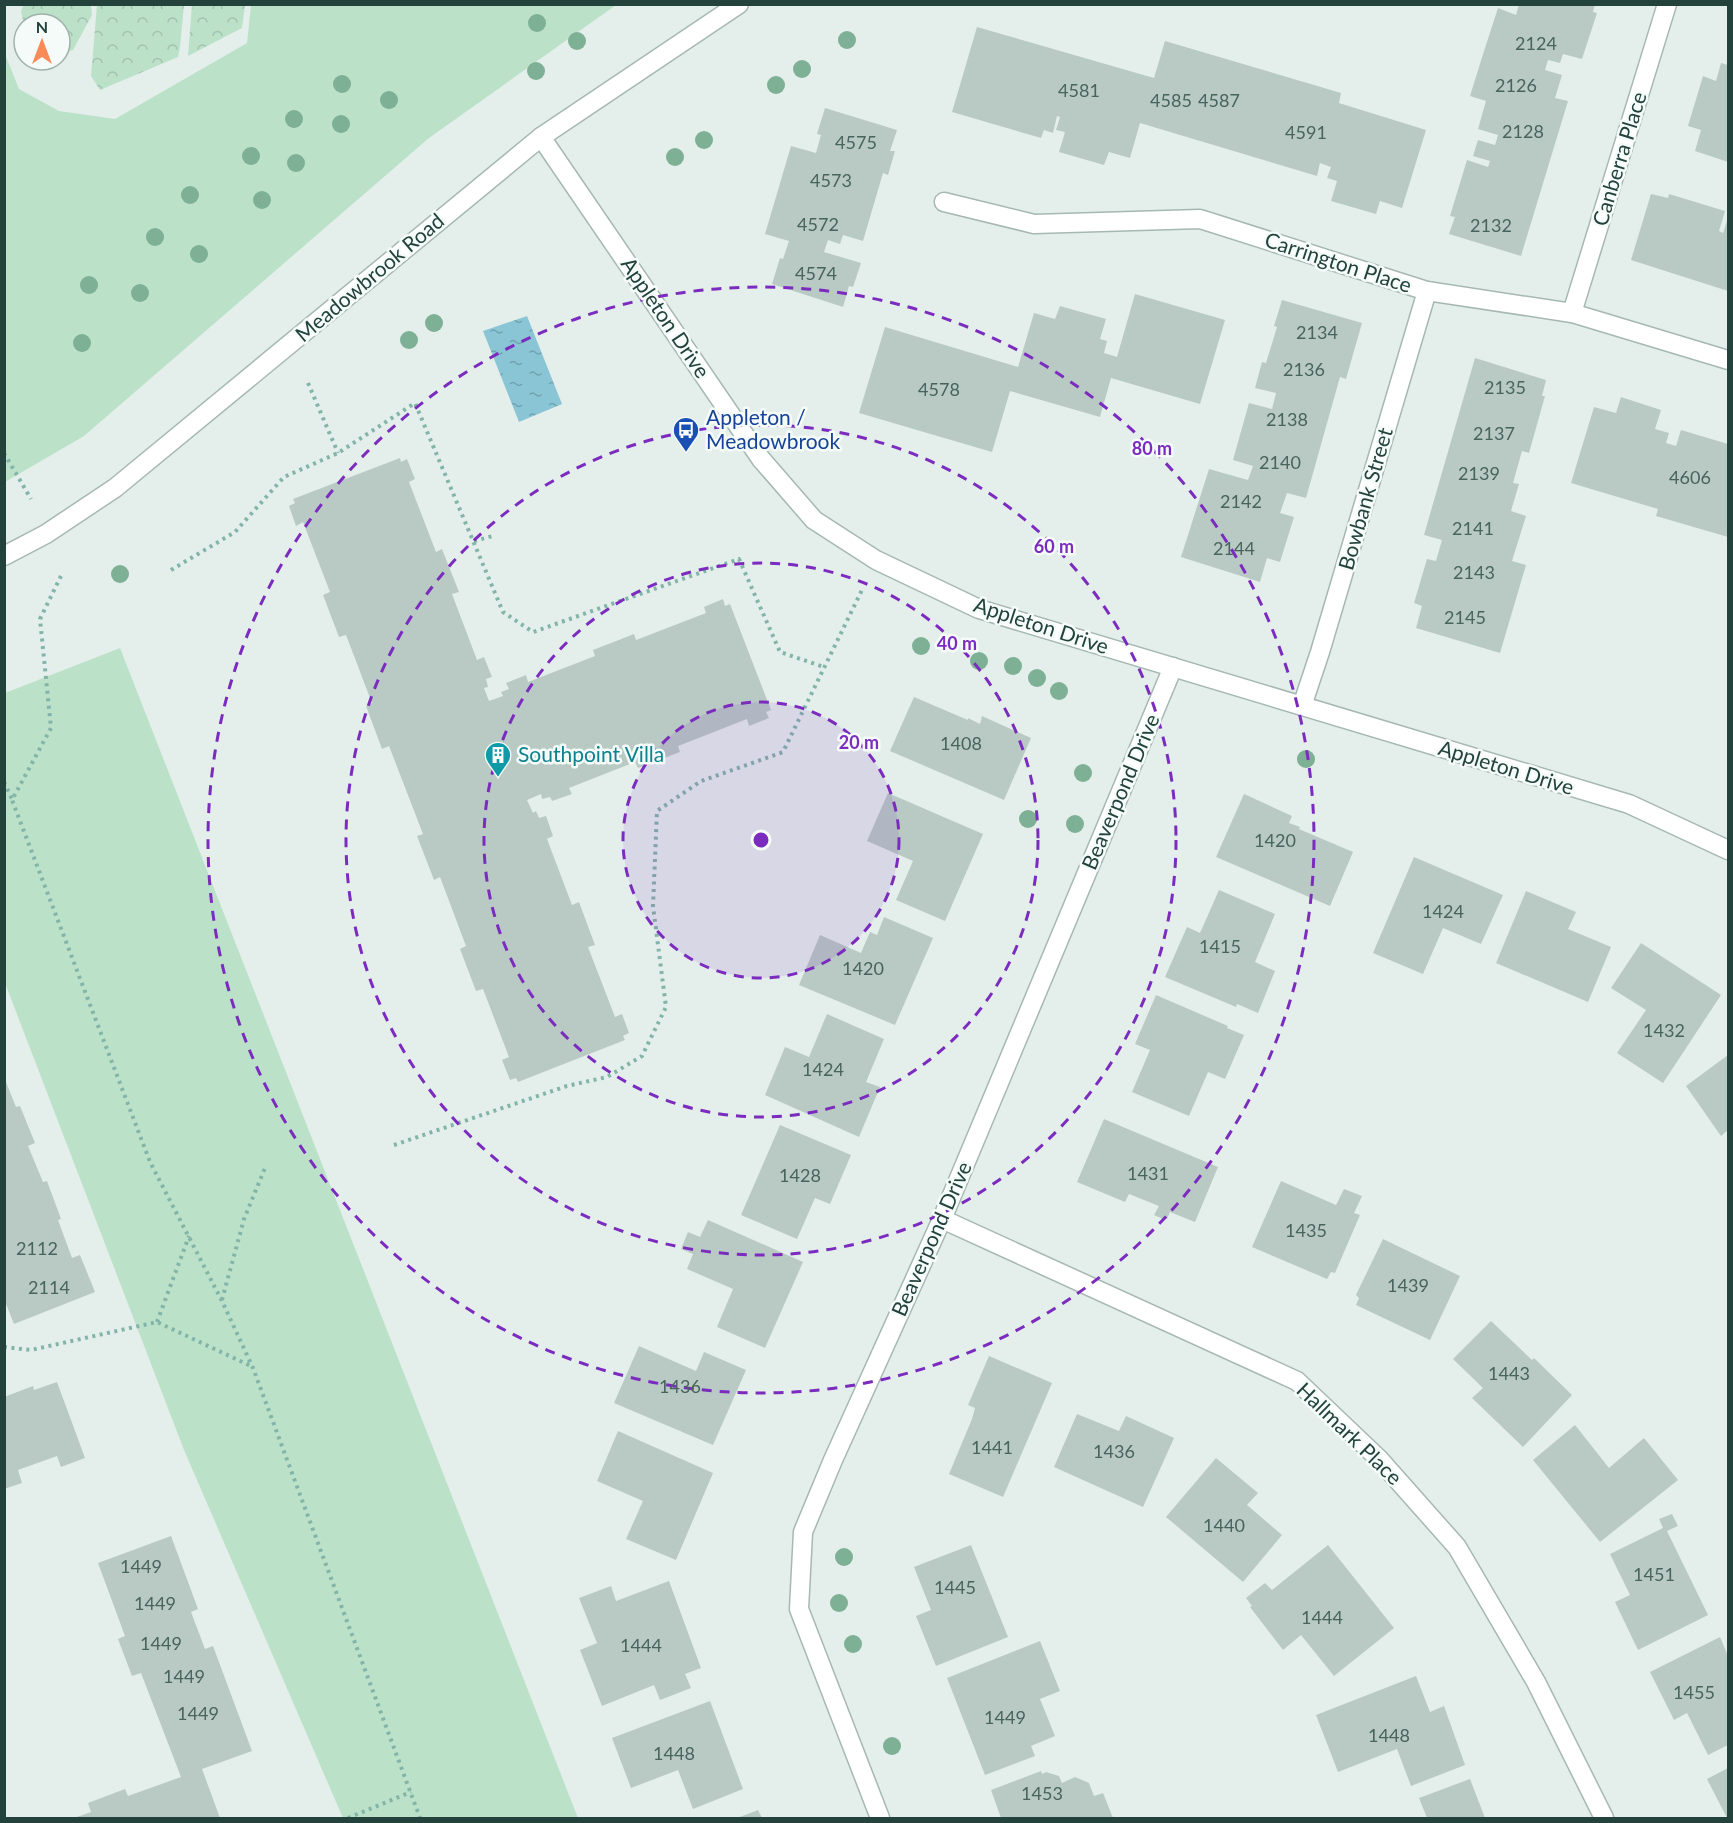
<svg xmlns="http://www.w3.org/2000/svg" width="1733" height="1823" font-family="Lato,sans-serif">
  <defs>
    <pattern id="park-crowns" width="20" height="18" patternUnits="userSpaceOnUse" patternTransform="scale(1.5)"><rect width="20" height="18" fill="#bce1c9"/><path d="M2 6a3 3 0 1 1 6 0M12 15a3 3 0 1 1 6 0" fill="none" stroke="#a1c2ae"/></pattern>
    <pattern id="water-ripples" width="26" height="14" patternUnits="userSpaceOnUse" patternTransform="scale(1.5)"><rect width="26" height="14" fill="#8ac5d6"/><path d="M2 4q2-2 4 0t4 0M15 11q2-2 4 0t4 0" fill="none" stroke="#70a2af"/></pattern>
  </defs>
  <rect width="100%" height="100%" fill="#e4efeb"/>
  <!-- grass -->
  <g fill="#bce1c9">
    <polygon points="251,5 616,5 429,138 84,436 5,482 5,54 19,89 59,111 115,119 247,43"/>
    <polygon points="120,648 578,1818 343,1818 184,1450 5,983 5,693"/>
  </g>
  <!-- park -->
  <g fill="url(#park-crowns)">
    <polygon points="24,4 91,5 92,15 73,50 60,54 60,24 24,25 21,11"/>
    <polygon points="97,5 184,5 180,47 178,57 100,90 91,76"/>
    <polygon points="192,5 245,5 242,28 188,56"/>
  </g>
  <!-- water -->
  <polygon fill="url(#water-ripples)" points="527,316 562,404 519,422 483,331"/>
  <!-- building -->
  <g fill="#b9cac4">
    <polygon points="1519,4 1595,4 1593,12 1597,13 1582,59 1563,54 1560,63 1548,60 1545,70 1562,75 1555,98 1568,101 1521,256 1449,234 1455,217 1450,216 1467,160 1488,167 1490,161 1473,156 1478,140 1495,145 1498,135 1478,129 1486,101 1470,96 1484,51 1498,8 1516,15"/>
    <polygon points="977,27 1154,78 1165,41 1341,93 1339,103 1426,130 1402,208 1380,201 1376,214 1331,201 1337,181 1327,178 1331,167 1320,163 1317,176 1140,123 1130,158 1109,152 1104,165 1059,152 1065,132 1056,130 1060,117 1057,116 1053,133 1044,130 1041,138 952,112"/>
    <polygon points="1721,63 1728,65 1728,162 1695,151 1701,130 1688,126 1703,76 1716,81"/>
    <polygon points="825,108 897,130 890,151 895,151 888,175 883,173 863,241 843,235 840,244 828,240 824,252 861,263 853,287 849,286 843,307 772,284 780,258 783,259 789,241 765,234 791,146 816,153 821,135 817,134"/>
    <polygon points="1651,194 1668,198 1669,194 1725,211 1719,231 1723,233 1728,218 1728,291 1631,260"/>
    <polygon points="1135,294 1225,320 1200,404 1111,378 1100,417 1010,391 992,452 859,413 885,327 1018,367 1034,313 1055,319 1060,306 1106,319 1100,339 1107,341 1104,353 1117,357"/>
    <polygon points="1282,300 1362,323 1346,379 1340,377 1306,498 1287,493 1280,513 1294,517 1280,562 1267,558 1260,582 1181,557 1209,469 1248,480 1253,466 1233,460 1249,403 1272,409 1276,393 1255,388 1262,362 1266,363 1277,327 1274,326"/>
    <polygon points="1475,358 1546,380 1542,396 1545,396 1529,453 1522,451 1513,483 1519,484 1511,511 1526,516 1512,561 1526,565 1500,653 1416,628 1422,606 1414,603 1427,559 1436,561 1442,540 1424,535"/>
    <polygon points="1621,397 1661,410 1655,429 1669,433 1666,443 1676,446 1681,430 1728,444 1728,537 1656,516 1658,509 1571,483 1594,407 1616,413"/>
    <polygon points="400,458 401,462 407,459 415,479 409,482 436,552 442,549 459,592 452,594 477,660 484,657 492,677 486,679 488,687 484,688 489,701 503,696 501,692 509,689 506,683 526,675 528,682 595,656 593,650 634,634 636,640 706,613 704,607 723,599 725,606 730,604 771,710 766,712 769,718 749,726 747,719 678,746 680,752 638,768 635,762 569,788 572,794 552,801 550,797 542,799 541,794 527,800 533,813 536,811 539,818 546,816 553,836 547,839 572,905 579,902 595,945 588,947 615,1017 622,1014 629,1033 623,1036 625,1040 518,1082 516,1078 510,1080 502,1060 509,1057 483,989 476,991 460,949 466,946 440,877 434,880 417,836 423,834 389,746 382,749 366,706 372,703 346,635 339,637 323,595 330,592 303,522 296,526 289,506 295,503 293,499"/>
    <polygon points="914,697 968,720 968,718 980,724 982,716 1031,738 1004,800 890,751"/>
    <polygon points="888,793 983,834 945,921 896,900 913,861 867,841"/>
    <polygon points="1244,794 1292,816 1289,823 1300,827 1299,829 1353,852 1330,906 1216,857"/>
    <polygon points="1414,857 1503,895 1481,944 1443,928 1423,974 1373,953"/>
    <polygon points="1219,890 1275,914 1255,962 1275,971 1258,1013 1237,1004 1236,1007 1165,977 1187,927 1200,933"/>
    <polygon points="1526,891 1576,912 1568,929 1611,947 1588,1002 1496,963"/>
    <polygon points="884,917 933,938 895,1025 799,985 820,935 861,953 870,932 877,935"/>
    <polygon points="1641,943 1721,995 1663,1083 1617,1053 1646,1010 1611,988"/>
    <polygon points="1156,995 1228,1026 1227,1028 1244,1035 1225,1079 1208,1072 1189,1116 1132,1092 1150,1050 1135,1044"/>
    <polygon points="827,1014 884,1039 866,1082 880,1087 859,1137 765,1095 785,1047 809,1057"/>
    <polygon points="1728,1055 1728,1130 1721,1136 1686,1086"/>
    <polygon points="4,1077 16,1107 20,1106 35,1143 28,1146 43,1182 47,1181 61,1219 58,1220 72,1258 80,1255 95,1292 14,1324 4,1299"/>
    <polygon points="1104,1119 1218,1167 1195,1222 1170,1212 1167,1219 1163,1219 1154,1215 1159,1206 1129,1194 1125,1202 1077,1182"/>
    <polygon points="780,1125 851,1155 830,1204 815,1198 797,1239 741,1215"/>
    <polygon points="1281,1181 1336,1205 1344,1189 1362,1196 1354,1213 1360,1215 1335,1273 1331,1272 1327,1279 1252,1247"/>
    <polygon points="708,1220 803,1262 765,1348 717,1327 733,1289 687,1269 693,1254 681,1249 688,1232 700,1237"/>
    <polygon points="1383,1239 1460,1276 1430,1340 1356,1305 1359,1298 1356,1295"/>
    <polygon points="1491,1321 1532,1360 1534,1358 1572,1395 1523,1447 1472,1398 1483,1388 1453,1359"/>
    <polygon points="639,1346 696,1371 704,1352 746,1370 713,1445 614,1403"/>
    <polygon points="989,1356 1052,1383 1003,1497 949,1474 972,1419 975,1408 968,1405"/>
    <polygon points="57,1382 85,1458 61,1467 57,1456 18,1470 22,1483 4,1489 4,1397 33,1386 34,1390"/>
    <polygon points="1077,1414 1119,1431 1126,1416 1174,1438 1143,1507 1054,1467"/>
    <polygon points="1575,1425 1609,1468 1644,1438 1678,1480 1600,1542 1533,1460"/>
    <polygon points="618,1431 713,1473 676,1560 626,1539 643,1501 597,1481"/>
    <polygon points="1216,1458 1258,1493 1247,1505 1282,1535 1243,1582 1166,1517"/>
    <polygon points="1672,1514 1678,1526 1667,1531 1708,1615 1638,1650 1615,1602 1630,1595 1610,1554 1663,1528 1659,1519"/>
    <polygon points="171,1536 198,1609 191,1612 205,1649 213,1646 252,1751 202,1769 220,1818 74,1818 91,1812 88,1803 125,1789 128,1796 181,1777 141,1673 132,1676 118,1639 125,1636 98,1563"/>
    <polygon points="971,1545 1008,1637 936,1666 916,1616 931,1610 914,1567"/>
    <polygon points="1328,1545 1394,1628 1334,1676 1301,1635 1283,1650 1250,1607 1252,1606 1246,1598 1265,1583 1272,1590"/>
    <polygon points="669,1581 701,1668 685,1674 691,1688 660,1700 654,1685 602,1706 580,1650 597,1643 579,1598 611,1586 616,1601"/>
    <polygon points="1720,1637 1728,1656 1728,1745 1708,1755 1687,1713 1674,1720 1650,1672"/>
    <polygon points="1040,1641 1060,1691 1040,1699 1055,1736 1031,1746 1035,1756 985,1775 947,1678"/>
    <polygon points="1416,1676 1430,1712 1444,1706 1465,1765 1411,1786 1397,1749 1338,1772 1316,1715"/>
    <polygon points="710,1701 743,1789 693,1809 678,1770 631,1788 612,1738"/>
    <polygon points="1728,1768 1728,1818 1727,1818 1707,1779"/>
    <polygon points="1041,1771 1042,1774 1046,1772 1059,1776 1062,1783 1075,1777 1089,1783 1094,1796 1103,1793 1113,1818 1001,1818 991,1790"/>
    <polygon points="1470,1779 1485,1818 1427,1818 1419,1798"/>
    <polygon points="758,1810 762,1818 737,1818"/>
  </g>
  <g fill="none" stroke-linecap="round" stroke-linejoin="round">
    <!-- minor casing -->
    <g stroke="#a6b8b3" stroke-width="21">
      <g id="minor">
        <polyline points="541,137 761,459 814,520 876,560 979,609 1629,804 1728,850"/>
        <polyline points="944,202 1034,224 1200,219 1427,291 1572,313 1728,360"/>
        <polyline points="1572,313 1667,4"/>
        <polyline points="4,556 46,534 115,488 541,137 739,4"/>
        <polyline points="1302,706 1320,652 1427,291"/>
        <polyline points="942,1219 1297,1381 1379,1459 1457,1547 1536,1682 1604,1818"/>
        <polyline points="880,1818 799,1609 803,1532 833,1460 942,1219 1173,667"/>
      </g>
    </g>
    <!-- path -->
    <g stroke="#83b4a8" stroke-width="4" stroke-dasharray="3 4.5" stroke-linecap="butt">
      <polyline points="308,383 338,453"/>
      <polyline points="4,453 31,499"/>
      <polyline points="474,541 493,536"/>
      <polyline points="171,570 235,532 284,477 338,453 415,403 503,612 533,632 739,559 780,652 824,667"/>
      <polyline points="61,576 40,619 51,728 12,800 150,1162 222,1301 253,1368 420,1818"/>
      <polyline points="4,782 12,799"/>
      <polyline points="394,1145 567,1086 607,1077 642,1056 666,1007 653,906 657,811 701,781 783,752 862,590"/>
      <polyline points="222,1300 244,1219 265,1168"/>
      <polyline points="157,1322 189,1236"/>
      <polyline points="4,1347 31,1350 157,1322 253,1367"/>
      <polyline points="348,1818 411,1792"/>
    </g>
    <!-- minor -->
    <use href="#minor" stroke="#fff" stroke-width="18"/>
  </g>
  <!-- trees -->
  <g fill="#7db095">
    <circle cx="537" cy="23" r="9"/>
    <circle cx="847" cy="40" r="9"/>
    <circle cx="577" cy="41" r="9"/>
    <circle cx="802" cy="69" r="9"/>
    <circle cx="536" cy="71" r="9"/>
    <circle cx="342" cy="84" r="9"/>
    <circle cx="776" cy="85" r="9"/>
    <circle cx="389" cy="100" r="9"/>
    <circle cx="294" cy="119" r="9"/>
    <circle cx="341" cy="124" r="9"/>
    <circle cx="704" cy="140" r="9"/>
    <circle cx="251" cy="156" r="9"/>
    <circle cx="675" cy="157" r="9"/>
    <circle cx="296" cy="163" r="9"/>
    <circle cx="190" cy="195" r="9"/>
    <circle cx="262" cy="200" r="9"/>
    <circle cx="155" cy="237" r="9"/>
    <circle cx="199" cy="254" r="9"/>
    <circle cx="89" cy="285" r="9"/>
    <circle cx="140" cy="293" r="9"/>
    <circle cx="434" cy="323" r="9"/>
    <circle cx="409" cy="340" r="9"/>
    <circle cx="82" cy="343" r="9"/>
    <circle cx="120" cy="574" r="9"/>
    <circle cx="921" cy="646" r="9"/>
    <circle cx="979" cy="661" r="9"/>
    <circle cx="1013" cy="666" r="9"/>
    <circle cx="1037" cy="678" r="9"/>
    <circle cx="1059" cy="691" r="9"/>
    <circle cx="1306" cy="759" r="9"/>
    <circle cx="1083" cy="773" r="9"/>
    <circle cx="1028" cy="819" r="9"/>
    <circle cx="1075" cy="824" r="9"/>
    <circle cx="844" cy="1557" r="9"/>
    <circle cx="839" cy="1603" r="9"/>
    <circle cx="853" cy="1644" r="9"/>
    <circle cx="892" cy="1746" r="9"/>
  </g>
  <!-- distance rings -->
  <circle cx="761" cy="840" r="138" fill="#7b2cbf" fill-opacity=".12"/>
  <g fill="none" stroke="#7b2cbf" stroke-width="3" stroke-dasharray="10 8">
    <circle cx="761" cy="840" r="138"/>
    <circle cx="761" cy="840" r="277"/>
    <circle cx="761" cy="840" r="415"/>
    <circle cx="761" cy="840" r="553"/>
  </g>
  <!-- icons -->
  <defs>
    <g id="bus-pin" transform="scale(1.35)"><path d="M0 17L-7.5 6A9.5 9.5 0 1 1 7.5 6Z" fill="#1a4fb4" stroke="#f5fbf8"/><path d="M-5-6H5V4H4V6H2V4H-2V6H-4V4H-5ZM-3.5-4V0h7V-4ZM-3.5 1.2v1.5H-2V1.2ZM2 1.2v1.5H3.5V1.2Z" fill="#fff"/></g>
    <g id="building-pin" transform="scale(1.35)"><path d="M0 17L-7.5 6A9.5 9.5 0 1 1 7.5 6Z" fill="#0f9aa8" stroke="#f5fbf8"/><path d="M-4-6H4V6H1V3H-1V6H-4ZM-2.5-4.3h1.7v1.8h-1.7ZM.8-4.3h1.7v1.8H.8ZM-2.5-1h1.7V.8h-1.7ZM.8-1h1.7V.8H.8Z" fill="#fff"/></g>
  </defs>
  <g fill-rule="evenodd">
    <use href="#bus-pin" x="686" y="430"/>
    <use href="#building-pin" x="498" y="755"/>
  </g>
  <g text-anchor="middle" stroke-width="5" stroke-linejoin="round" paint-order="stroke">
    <!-- number labels -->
    <g font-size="18" fill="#48645d">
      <text x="1536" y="50">2124</text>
      <text x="1516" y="92">2126</text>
      <text x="1079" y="97">4581</text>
      <text x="1171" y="107">4585</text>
      <text x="1219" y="107">4587</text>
      <text x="1523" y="138">2128</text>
      <text x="1306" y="139">4591</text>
      <text x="856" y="149">4575</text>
      <text x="831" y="187">4573</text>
      <text x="818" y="231">4572</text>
      <text x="1491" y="232">2132</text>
      <text x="816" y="280">4574</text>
      <text x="1317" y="339">2134</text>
      <text x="1304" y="376">2136</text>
      <text x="1505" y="394">2135</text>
      <text x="939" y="396">4578</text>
      <text x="1287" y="426">2138</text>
      <text x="1494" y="440">2137</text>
      <text x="1280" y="469">2140</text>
      <text x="1479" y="480">2139</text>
      <text x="1690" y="484">4606</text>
      <text x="1241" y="508">2142</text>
      <text x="1473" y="535">2141</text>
      <text x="1234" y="555">2144</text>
      <text x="1474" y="579">2143</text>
      <text x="1465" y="624">2145</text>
      <text x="961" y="750">1408</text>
      <text x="1275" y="847">1420</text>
      <text x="1443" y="918">1424</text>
      <text x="1220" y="953">1415</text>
      <text x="863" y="975">1420</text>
      <text x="1664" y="1037">1432</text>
      <text x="823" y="1076">1424</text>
      <text x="1148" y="1180">1431</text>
      <text x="800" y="1182">1428</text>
      <text x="1306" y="1237">1435</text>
      <text x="37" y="1255">2112</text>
      <text x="1408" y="1292">1439</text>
      <text x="49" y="1294">2114</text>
      <text x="1509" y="1380">1443</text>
      <text x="680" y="1393">1436</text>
      <text x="992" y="1454">1441</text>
      <text x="1114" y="1458">1436</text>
      <text x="1224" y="1532">1440</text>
      <text x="141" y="1573">1449</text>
      <text x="1654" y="1581">1451</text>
      <text x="955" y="1594">1445</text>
      <text x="155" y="1610">1449</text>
      <text x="1322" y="1624">1444</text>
      <text x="161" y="1650">1449</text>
      <text x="641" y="1652">1444</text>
      <text x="184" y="1683">1449</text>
      <text x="1694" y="1699">1455</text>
      <text x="198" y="1720">1449</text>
      <text x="1005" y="1724">1449</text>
      <text x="1389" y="1742">1448</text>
      <text x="674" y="1760">1448</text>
      <text x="1042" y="1800">1453</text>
    </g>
    <!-- street labels -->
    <g font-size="21" fill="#22423b" stroke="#f5fbf8">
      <text transform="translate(1620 159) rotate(-73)" y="7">Canberra Place</text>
      <text transform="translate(1338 263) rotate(18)" y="7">Carrington Place</text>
      <text transform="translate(370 278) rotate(-40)" y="7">Meadowbrook Road</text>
      <text transform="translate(665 318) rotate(56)" y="7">Appleton Drive</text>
      <text transform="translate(1366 499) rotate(-74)" y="7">Bowbank Street</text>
      <text transform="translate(1041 626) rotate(18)" y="7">Appleton Drive</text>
      <text transform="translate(1506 768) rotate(17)" y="7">Appleton Drive</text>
      <text transform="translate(1121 792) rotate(-67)" y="7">Beaverpond Drive</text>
      <text transform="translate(932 1239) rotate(-66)" y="7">Beaverpond Drive</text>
      <text transform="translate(1349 1434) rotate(44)" y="7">Hallmark Place</text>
    </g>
    <!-- transit labels -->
    <g font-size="21" fill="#164399" stroke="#f5fbf8" text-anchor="start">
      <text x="706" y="425">Appleton /<tspan x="706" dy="24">Meadowbrook</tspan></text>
    </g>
    <!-- culture labels -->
    <g font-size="21" fill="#0d838f" stroke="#f5fbf8" text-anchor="start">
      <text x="518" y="762">Southpoint Villa</text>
    </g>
  </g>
  <circle cx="761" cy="840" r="9" fill="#7b2cbf" stroke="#f5fbf8" stroke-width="3"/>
  <g font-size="18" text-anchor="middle" font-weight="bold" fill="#7b2cbf" stroke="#f5fbf8" stroke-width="5" stroke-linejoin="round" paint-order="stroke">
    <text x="1152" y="455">80 m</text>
    <text x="1054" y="553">60 m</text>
    <text x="957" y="650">40 m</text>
    <text x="859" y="749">20 m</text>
  </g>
  <!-- border -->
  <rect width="1733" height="1823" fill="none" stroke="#22423b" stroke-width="12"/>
  <!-- north arrow -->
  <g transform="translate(42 42)"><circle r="28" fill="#f5fbf8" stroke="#a1b1ac" stroke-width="1.5"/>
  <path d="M0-4.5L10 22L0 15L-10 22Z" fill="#fa8a57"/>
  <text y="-9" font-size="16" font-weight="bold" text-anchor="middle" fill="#22423b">N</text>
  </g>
</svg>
